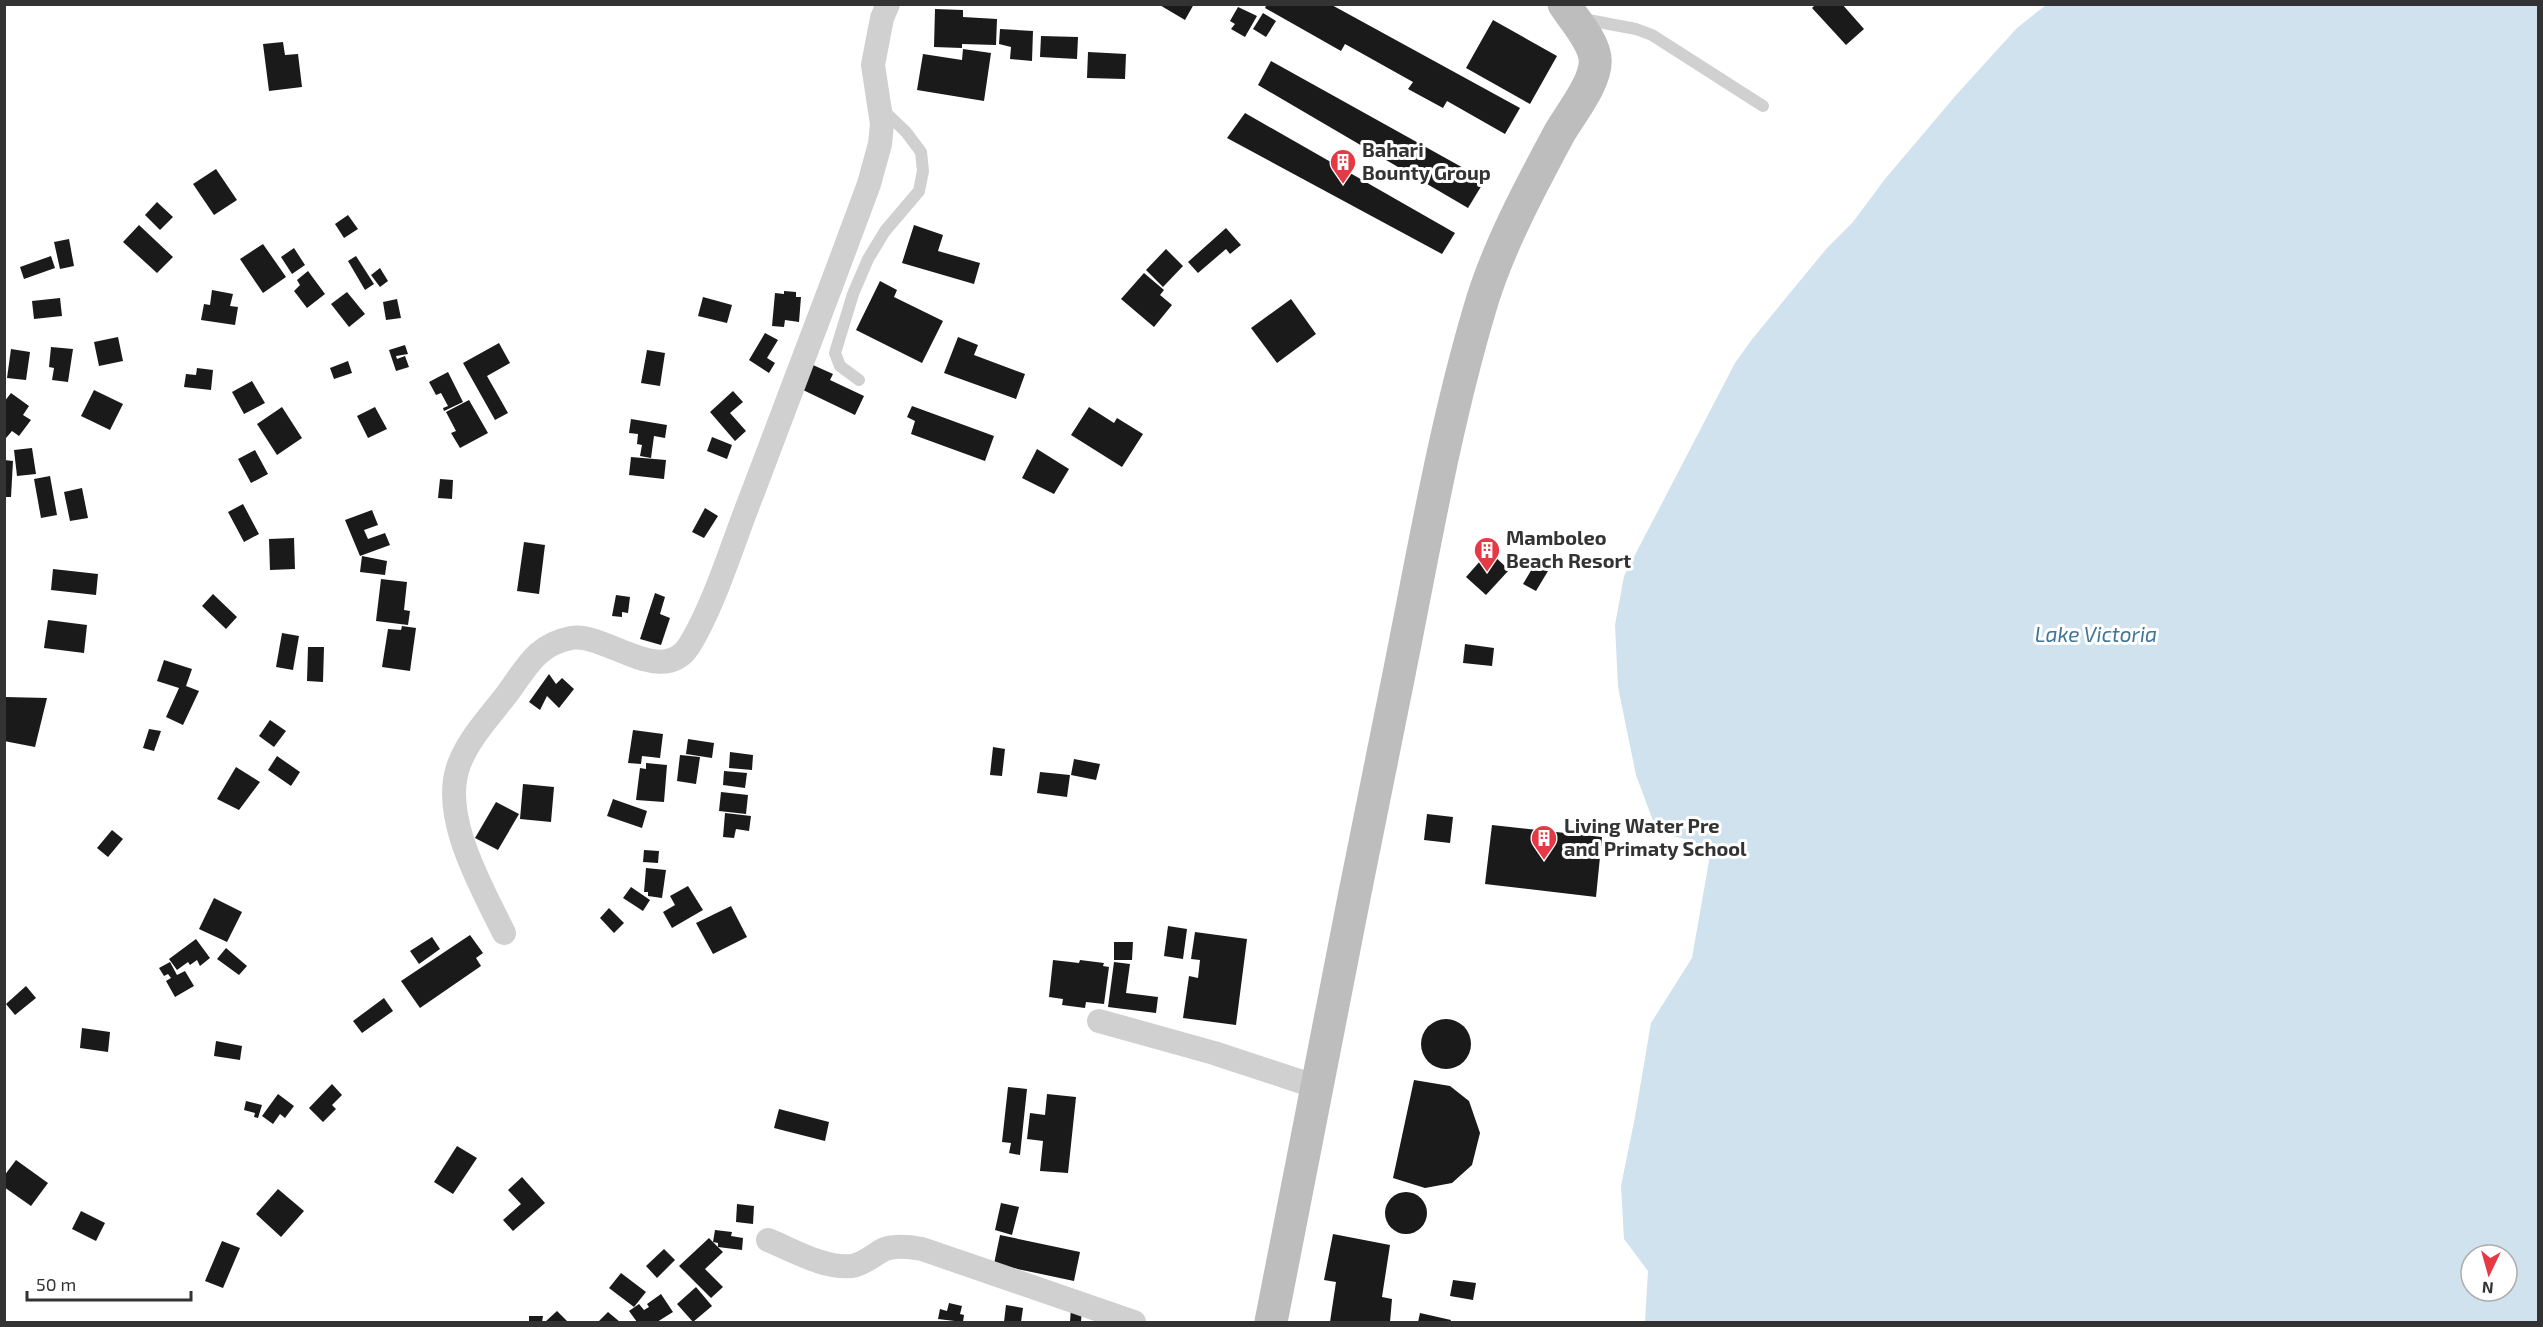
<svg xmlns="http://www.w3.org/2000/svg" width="2543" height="1327" font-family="'Exo 2',sans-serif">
  <rect width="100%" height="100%" fill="#fff"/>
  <!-- water -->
  <path fill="#cfe2ee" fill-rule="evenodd" d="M 2046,5 L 2538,5 L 2538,1322 L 1645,1322 L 1648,1271 L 1624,1239 L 1621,1186 L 1635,1117 L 1651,1023 L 1692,958 L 1709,861 L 1707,849 C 1692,838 1672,838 1656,829 L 1636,775 L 1618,687 L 1615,625 L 1624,576 L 1735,363 L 1753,338 L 1827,248 L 1853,222 L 1885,179 L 1957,94 L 2017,28 ZM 2471,1255 L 2507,1255 L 2507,1291 L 2471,1291 Z"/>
  <!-- building -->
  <g fill="#1a1a1a">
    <polygon points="1158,4 1194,4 1185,20"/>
    <polygon points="1267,4 1330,4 1520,108 1505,134 1447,101 1443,108 1408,89 1413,82 1345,44 1341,51 1265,8"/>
    <polygon points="1816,4 1842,4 1864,29 1846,45 1812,8"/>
    <polygon points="1238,7 1257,16 1245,37 1231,29 1235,24 1230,21"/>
    <polygon points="935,9 963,10 963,17 997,19 996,45 962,44 962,48 934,47"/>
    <polygon points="1263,13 1276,21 1266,37 1253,29"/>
    <polygon points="1493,20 1557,56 1530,104 1466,68"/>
    <polygon points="1000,29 1033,31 1032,61 1010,59 1011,47 999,44"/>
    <polygon points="1041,36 1078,37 1077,59 1040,57"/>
    <polygon points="283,42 285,55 298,54 302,87 269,91 263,44"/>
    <polygon points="963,49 991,53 984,101 917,90 923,54 962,60"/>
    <polygon points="1088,52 1126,54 1125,79 1087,78"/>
    <polygon points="1271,61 1485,180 1468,208 1258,85"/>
    <polygon points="1245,113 1455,233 1442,254 1227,138"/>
    <polygon points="216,169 237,200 214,215 193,184"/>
    <polygon points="157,202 173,217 160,230 145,215"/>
    <polygon points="348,215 358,229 344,238 335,224"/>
    <polygon points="139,225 173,257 157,273 123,242"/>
    <polygon points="914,225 943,235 938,251 980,263 974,284 902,263"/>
    <polygon points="1226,228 1241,245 1230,254 1226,249 1198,273 1188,262"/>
    <polygon points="69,239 74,266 60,269 54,242"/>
    <polygon points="263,244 286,277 263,293 240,259"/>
    <polygon points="294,248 305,265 292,274 281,257"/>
    <polygon points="1166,249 1183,266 1163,287 1146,270"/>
    <polygon points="51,256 55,268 24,279 20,267"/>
    <polygon points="356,256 374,284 365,290 348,261"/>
    <polygon points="380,268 388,281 380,287 371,275"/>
    <polygon points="308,271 325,294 307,308 294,291 300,285 297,280"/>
    <polygon points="1144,273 1164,290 1160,295 1172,305 1154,327 1121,299"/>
    <polygon points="880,281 897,290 894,297 943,321 922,363 856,330"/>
    <polygon points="212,290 233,294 230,306 238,307 235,325 201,320 204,304 210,305"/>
    <polygon points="784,291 796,292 796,297 801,297 799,322 785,320 784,327 772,326 775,293 784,294"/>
    <polygon points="347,292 365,314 349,327 331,304"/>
    <polygon points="703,297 732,305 727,323 698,316"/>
    <polygon points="60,298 62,316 34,319 32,301"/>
    <polygon points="397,299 401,318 386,320 383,302"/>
    <polygon points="1291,299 1316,334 1277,363 1251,328"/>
    <polygon points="765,333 778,340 767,358 775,363 769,373 749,360"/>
    <polygon points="118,337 123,361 99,366 94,342"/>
    <polygon points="958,337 978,345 974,355 1025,374 1016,399 944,373"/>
    <polygon points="499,343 510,363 487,376 508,413 495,420 463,363"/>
    <polygon points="405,345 408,354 396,356 397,359 405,356 409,367 396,371 389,350"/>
    <polygon points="51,347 73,349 68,382 52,380 54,368 49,367"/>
    <polygon points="11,349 30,352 26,380 7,378"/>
    <polygon points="647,350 665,353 660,386 641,383"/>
    <polygon points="348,361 352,373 334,379 330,368"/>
    <polygon points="813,365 833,374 830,380 864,396 855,415 801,389"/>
    <polygon points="197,368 213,370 211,390 184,387 186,374 196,375"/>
    <polygon points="448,372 463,402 444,411 443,408 448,406 441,393 436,395 429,382"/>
    <polygon points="252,381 265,403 244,414 232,392"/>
    <polygon points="94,390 123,404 110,430 81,416"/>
    <polygon points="733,391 743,402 730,413 746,431 735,441 710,412"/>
    <polygon points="11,393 29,406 23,415 31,420 19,436 12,431 6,438 4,402"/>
    <polygon points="469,400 488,433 460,448 451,433 456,431 446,412"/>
    <polygon points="912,406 994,436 985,461 911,434 915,421 907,417"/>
    <polygon points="282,407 302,438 277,455 257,424"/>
    <polygon points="375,407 387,429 368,438 357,416"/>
    <polygon points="1089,407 1114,423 1117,418 1143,434 1122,467 1071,435"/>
    <polygon points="631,419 667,425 665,438 654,436 651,458 640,456 642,445 637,444 638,434 629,433"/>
    <polygon points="712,437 732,445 727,459 707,451"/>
    <polygon points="32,448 36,474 17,476 14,450"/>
    <polygon points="1037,449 1069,469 1054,494 1022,478"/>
    <polygon points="255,450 268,474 251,483 238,459"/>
    <polygon points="631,457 666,460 664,479 629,475"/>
    <polygon points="4,460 13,461 11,497 4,497"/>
    <polygon points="50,476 57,515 41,518 34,479"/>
    <polygon points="440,479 453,480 452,499 438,498"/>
    <polygon points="82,488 88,518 70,521 64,492"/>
    <polygon points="243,504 259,534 244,542 228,512"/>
    <polygon points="705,508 718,516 704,538 692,532"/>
    <polygon points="372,510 378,525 364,530 368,539 385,533 390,545 360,556 345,520"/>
    <polygon points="294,538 295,569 270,570 269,539"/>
    <polygon points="524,542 545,545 539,594 517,591"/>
    <polygon points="1489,551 1509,570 1486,595 1466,577"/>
    <polygon points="362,556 387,561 385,575 360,572"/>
    <polygon points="1535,564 1548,571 1536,591 1523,584"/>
    <polygon points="53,569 98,574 96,595 51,590"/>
    <polygon points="381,579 407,582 404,610 410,611 408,625 376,621"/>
    <polygon points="655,593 665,597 660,614 670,618 661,645 640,639"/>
    <polygon points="213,594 237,617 226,629 202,606"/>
    <polygon points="616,595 630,597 628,613 622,612 622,617 612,616"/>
    <polygon points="48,620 87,625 84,653 44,648"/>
    <polygon points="402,626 416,628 410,671 382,667 388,629 401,630"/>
    <polygon points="282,633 299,636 293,670 276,667"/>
    <polygon points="1465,644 1494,648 1492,666 1463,663"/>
    <polygon points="308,647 324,647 323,682 307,681"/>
    <polygon points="164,660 192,669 186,686 199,691 183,725 166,717 179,688 157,681"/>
    <polygon points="549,674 556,684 562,678 574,689 559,708 547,696 540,710 529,702"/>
    <polygon points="5,697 47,698 35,747 4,741"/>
    <polygon points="270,720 286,731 274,747 259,736"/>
    <polygon points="149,729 161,731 154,751 143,748"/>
    <polygon points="633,730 663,734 660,758 642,756 641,764 628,763"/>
    <polygon points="688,739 714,743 712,758 686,754"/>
    <polygon points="993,747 1005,749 1002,776 990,775"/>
    <polygon points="730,752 753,755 752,770 729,768"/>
    <polygon points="680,755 700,757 696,784 677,781"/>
    <polygon points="277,756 300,772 291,786 268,770"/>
    <polygon points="1074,759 1100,764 1096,780 1071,775"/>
    <polygon points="646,763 667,765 664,802 636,800 640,768 646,769"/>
    <polygon points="236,767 260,782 239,810 217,799"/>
    <polygon points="724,771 747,773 745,788 723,785"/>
    <polygon points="1040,772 1070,775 1067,797 1037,793"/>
    <polygon points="523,784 554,787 551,822 520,819"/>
    <polygon points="721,792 748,795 746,814 719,811"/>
    <polygon points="613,799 647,811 642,828 607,816"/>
    <polygon points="496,802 519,814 498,850 475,838"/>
    <polygon points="725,813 751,816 749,831 736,829 734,838 723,837"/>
    <polygon points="1427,814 1453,817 1450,843 1424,840"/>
    <polygon points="1492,825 1602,837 1596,897 1485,884"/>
    <polygon points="112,830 123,839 108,857 97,848"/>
    <polygon points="644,850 659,851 658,863 643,862"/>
    <polygon points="646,868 666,870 662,898 648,896 648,892 644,892"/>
    <polygon points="688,886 703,910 672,928 663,912 675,905 670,896"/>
    <polygon points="631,887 650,900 643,911 623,898"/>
    <polygon points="214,898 242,912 227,942 199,929"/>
    <polygon points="731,906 747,937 713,954 696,923"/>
    <polygon points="609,908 624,923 614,933 600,918"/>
    <polygon points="1168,926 1187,929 1183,959 1164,956"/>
    <polygon points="1195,932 1247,939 1236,1025 1183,1018 1189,976 1198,978 1200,960 1191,959"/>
    <polygon points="470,935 483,953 476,958 481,966 420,1008 401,981"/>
    <polygon points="432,937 440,949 419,964 410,951"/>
    <polygon points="196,939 210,958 200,966 197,960 190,965 188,962 177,970 169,959"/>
    <polygon points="1114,942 1133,942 1132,960 1114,960"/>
    <polygon points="226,948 247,966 239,975 217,959"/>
    <polygon points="1053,960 1079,963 1080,960 1104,963 1103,966 1109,967 1104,1004 1086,1002 1085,1008 1062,1005 1063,999 1049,997"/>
    <polygon points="170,962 177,975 185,971 194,986 175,997 166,981 171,978 168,974 164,976 159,968"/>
    <polygon points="1114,962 1130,964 1126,993 1158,997 1156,1013 1108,1007"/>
    <polygon points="26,986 36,998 15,1015 6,1004"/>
    <polygon points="384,998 393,1011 362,1033 353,1021"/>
    <circle cx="1446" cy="1044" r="25"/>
    <polygon points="82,1028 110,1032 108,1052 80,1048"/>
    <polygon points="216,1041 242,1046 240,1060 214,1056"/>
    <polygon points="1414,1080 1450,1086 1469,1101 1480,1133 1472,1165 1452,1183 1425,1188 1393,1178"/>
    <polygon points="332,1084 342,1095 332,1105 336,1109 323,1122 309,1108"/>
    <polygon points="1008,1087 1027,1089 1020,1155 1009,1153 1011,1143 1002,1142"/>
    <polygon points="278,1094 294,1106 285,1118 280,1114 273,1124 262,1116"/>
    <polygon points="1047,1094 1076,1097 1068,1173 1040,1171 1043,1141 1027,1139 1030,1113 1045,1115"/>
    <polygon points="246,1101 262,1105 258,1118 254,1117 255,1113 244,1110"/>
    <polygon points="779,1109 829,1122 825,1141 774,1128"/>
    <polygon points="457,1146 477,1158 453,1194 434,1182"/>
    <polygon points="16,1160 48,1183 31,1206 4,1187 4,1176"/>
    <polygon points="522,1177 545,1203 513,1231 503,1220 521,1204 508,1190"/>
    <polygon points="278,1189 304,1211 281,1237 256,1214"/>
    <circle cx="1406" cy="1213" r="21"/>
    <polygon points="1001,1203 1019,1207 1012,1235 995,1230"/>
    <polygon points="737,1204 754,1206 753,1224 736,1222"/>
    <polygon points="81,1211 105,1223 96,1241 72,1229"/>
    <polygon points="715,1230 732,1232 731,1236 743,1238 742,1250 718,1247 718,1243 713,1242"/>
    <polygon points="1333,1234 1390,1245 1382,1297 1392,1299 1390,1322 1330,1322 1336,1282 1324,1280"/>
    <polygon points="1000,1235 1080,1252 1074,1281 994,1264"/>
    <polygon points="709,1238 723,1252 705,1269 723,1287 711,1298 679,1266"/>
    <polygon points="222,1241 240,1248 223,1288 205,1281"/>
    <polygon points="664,1249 675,1260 657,1278 646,1266"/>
    <polygon points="621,1273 646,1292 634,1307 609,1288"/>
    <polygon points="1453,1280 1476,1283 1473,1300 1450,1296"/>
    <polygon points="696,1287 712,1306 693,1322 677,1304"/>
    <polygon points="661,1294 673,1312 657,1322 637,1322 629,1311 639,1304 644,1310 649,1307 647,1304"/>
    <polygon points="949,1303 962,1306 960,1314 964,1315 963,1322 938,1319 940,1309 947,1311"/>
    <polygon points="1006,1305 1023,1308 1021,1322 1004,1322"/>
    <polygon points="1071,1308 1082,1308 1081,1322 1070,1322"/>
    <polygon points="557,1311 568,1322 545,1322"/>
    <polygon points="608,1312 620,1322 598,1322"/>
    <polygon points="1420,1313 1451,1320 1450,1322 1418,1322"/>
    <polygon points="529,1316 543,1316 542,1322 529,1322"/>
  </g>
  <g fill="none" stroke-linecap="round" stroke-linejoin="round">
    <!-- lane -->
    <g stroke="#d0d0d0" stroke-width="12">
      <polyline points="1583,19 1636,29 1652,35 1763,106"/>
      <polyline points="859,380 840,366 835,353 853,294 868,259 885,231 919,191 923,171 921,152 906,132 883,110"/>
    </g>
    <!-- street -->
    <g stroke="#d0d0d0" stroke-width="24">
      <path d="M 504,933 C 482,888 438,813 460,762 C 470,737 491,715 507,694 C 527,667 536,645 571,638 C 605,632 662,688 689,646 C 715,604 734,539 753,492 C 792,390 831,287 869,184 L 880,144 L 882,124 L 873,65 L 882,18 L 888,4"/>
      <polyline points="1099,1021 1214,1053 1317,1087"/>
      <path d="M 768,1240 C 793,1250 824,1269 852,1266 C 865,1264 874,1254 885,1249 C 897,1245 911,1247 922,1249 L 1134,1322"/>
    </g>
    <!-- secondary -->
    <path stroke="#bdbdbd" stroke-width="33" d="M 1271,1322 C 1313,1108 1354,893 1398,679 C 1423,555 1444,429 1480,308 C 1497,249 1531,186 1560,132 C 1571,113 1598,80 1595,58 C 1593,40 1574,20 1564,4"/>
  </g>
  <!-- icons -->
  <defs>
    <g id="building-pin" transform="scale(1.35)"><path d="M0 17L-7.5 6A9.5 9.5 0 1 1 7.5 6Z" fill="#e63946" stroke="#fff"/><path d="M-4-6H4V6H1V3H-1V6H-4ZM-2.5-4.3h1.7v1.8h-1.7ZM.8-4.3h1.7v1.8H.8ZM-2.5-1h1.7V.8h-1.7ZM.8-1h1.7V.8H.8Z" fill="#fff"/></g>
  </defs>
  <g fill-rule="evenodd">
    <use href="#building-pin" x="1343" y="162"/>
    <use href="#building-pin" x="1487" y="550"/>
    <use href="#building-pin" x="1544" y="838"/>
  </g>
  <g text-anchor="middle" stroke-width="6" stroke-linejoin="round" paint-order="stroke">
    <!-- poi labels -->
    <g font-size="20" font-weight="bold" fill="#333" stroke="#fff" text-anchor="start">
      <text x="1362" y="157">Bahari<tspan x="1362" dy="23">Bounty Group</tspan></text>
      <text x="1506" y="545">Mamboleo<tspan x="1506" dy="23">Beach Resort</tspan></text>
      <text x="1564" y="833">Living Water Pre<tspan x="1564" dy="23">and Primaty School</tspan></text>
    </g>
    <!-- water labels -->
    <g font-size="21" font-style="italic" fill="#3f7597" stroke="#fff">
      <text x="2096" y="642">Lake Victoria</text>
    </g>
  </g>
  <!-- border -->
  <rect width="2543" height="1327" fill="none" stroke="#333333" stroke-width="12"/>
  <!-- north arrow -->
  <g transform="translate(2489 1273) rotate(185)"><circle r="28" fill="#ffffff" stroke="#adadad" stroke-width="1.5"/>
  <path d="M0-4.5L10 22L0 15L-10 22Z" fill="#e63946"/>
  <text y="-9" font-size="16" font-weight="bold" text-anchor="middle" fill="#333333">N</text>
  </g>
  <!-- scale -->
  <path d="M27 1291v9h164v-9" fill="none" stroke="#333333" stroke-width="3"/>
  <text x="36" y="1291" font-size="18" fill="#333333" stroke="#ffffff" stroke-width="4.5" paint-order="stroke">50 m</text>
</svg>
